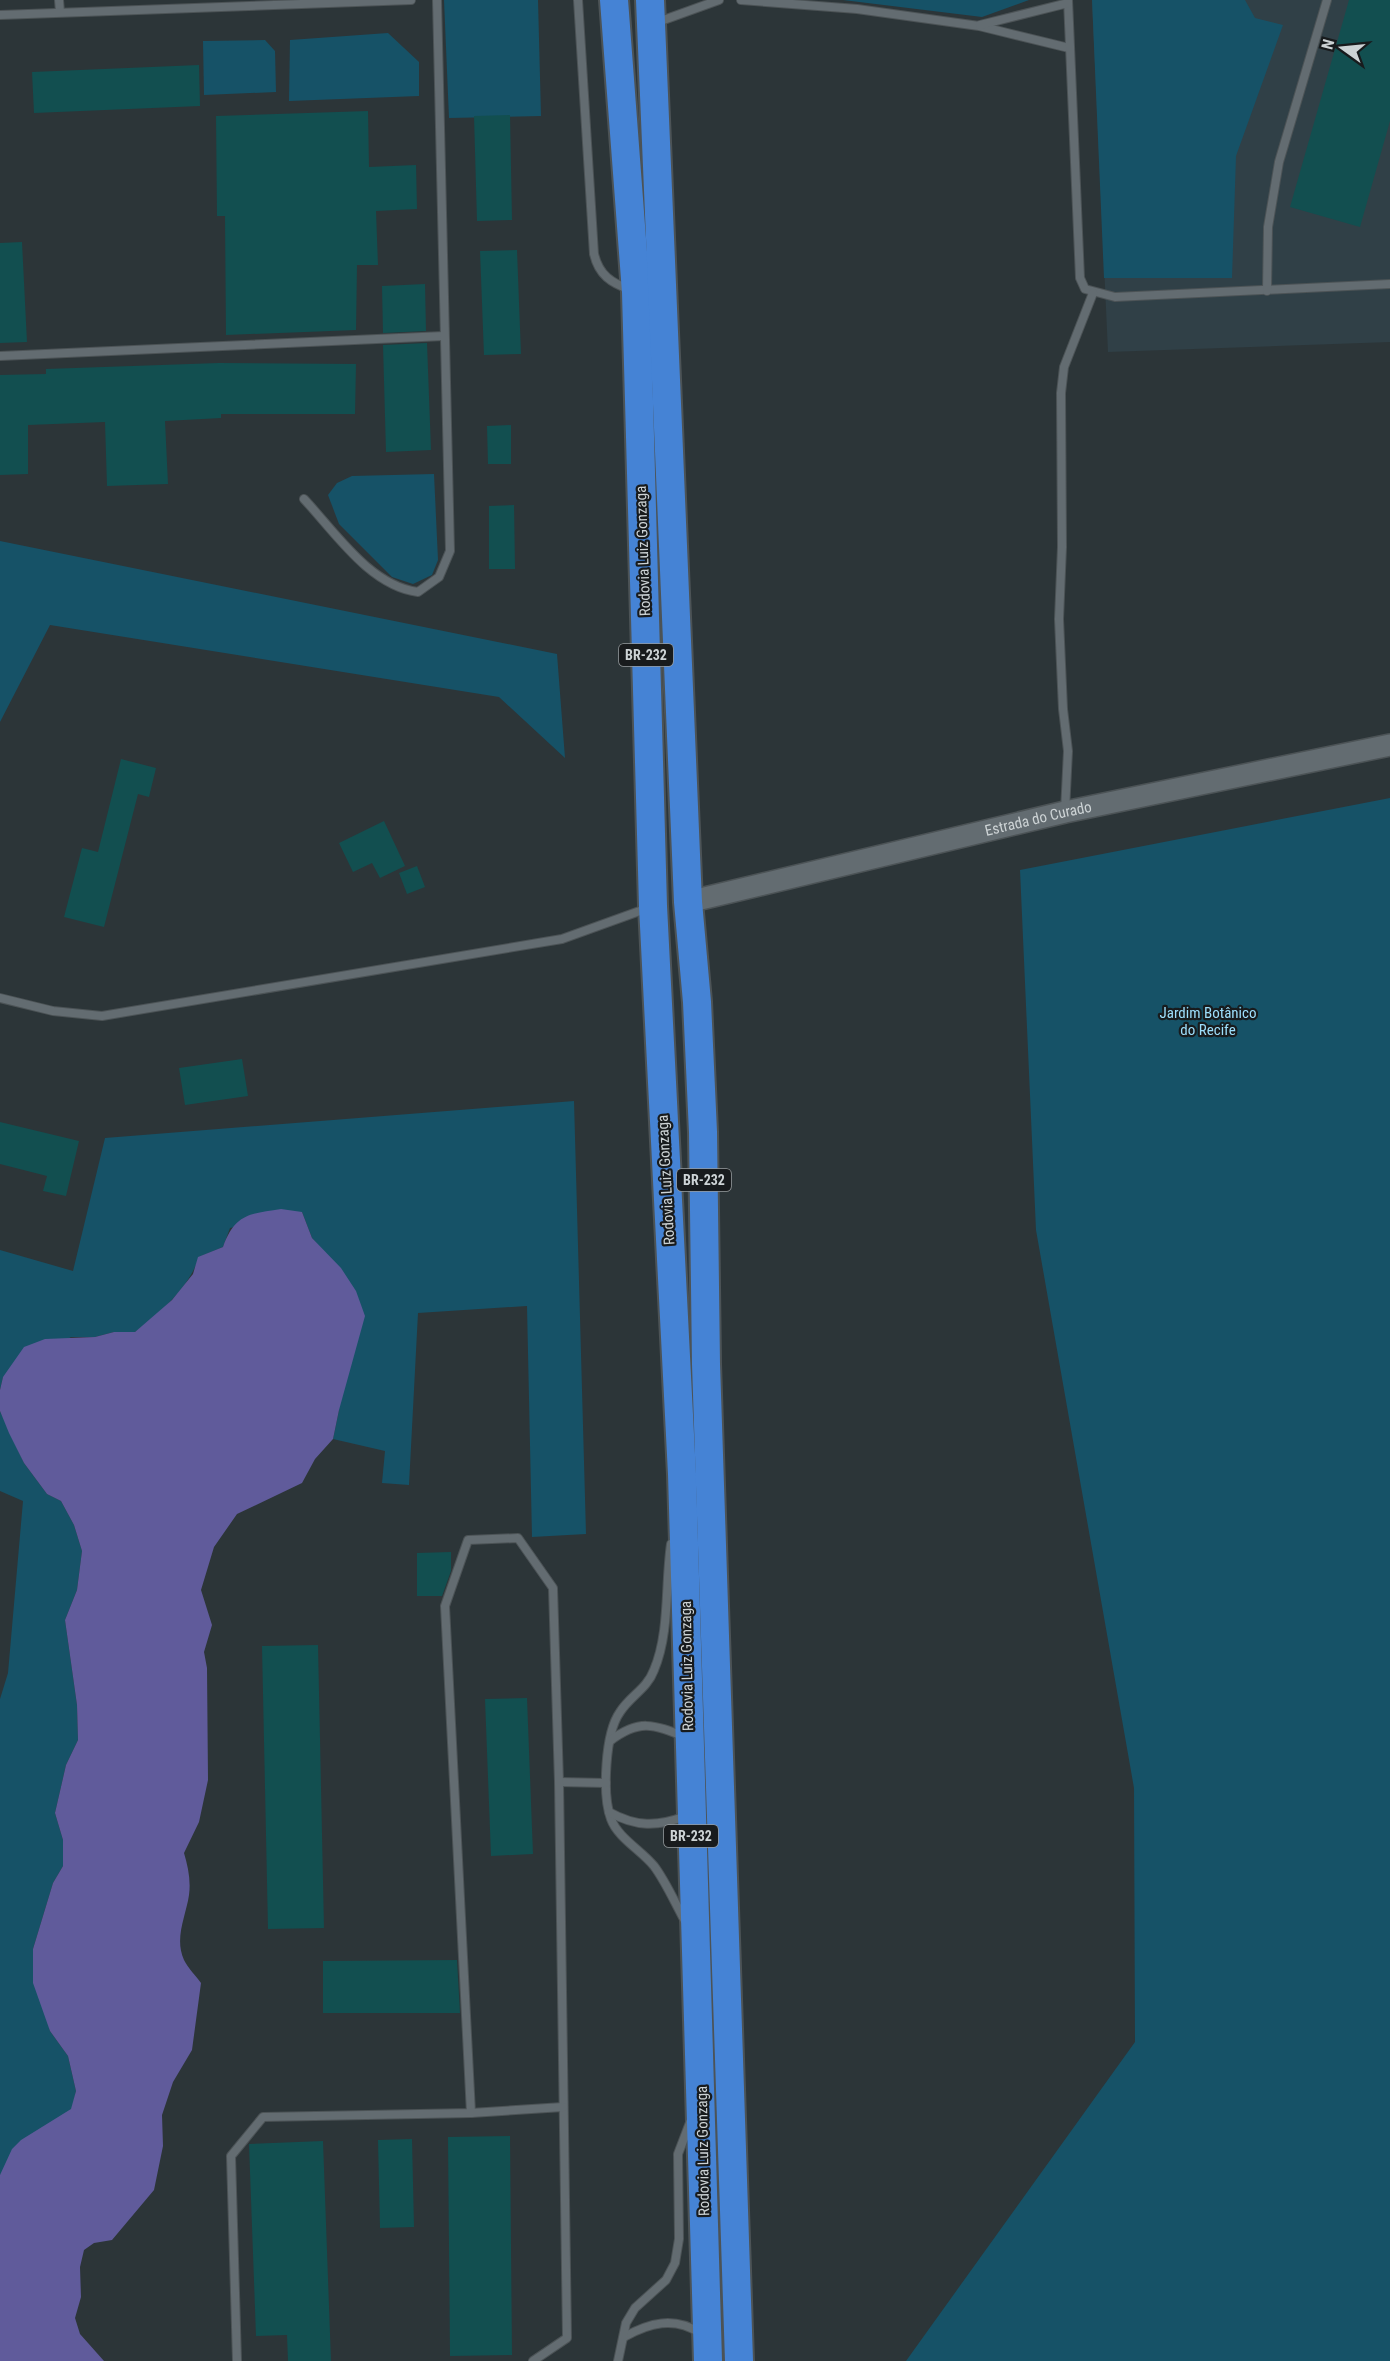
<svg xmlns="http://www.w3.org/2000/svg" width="1390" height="2361" font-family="'Roboto Condensed',sans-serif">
  <rect width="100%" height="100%" fill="#2c3538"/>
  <!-- built -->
  <polygon fill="#304047" points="1092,0 1390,0 1390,342 1108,352"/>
  <!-- green -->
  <g fill="#165267">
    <polygon points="444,0 538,0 541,116 449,118"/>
    <polygon points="843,0 1029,0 982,17"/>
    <polygon points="1092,0 1245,0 1255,18 1283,25 1236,156 1232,278 1104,278"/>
    <polygon points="388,33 419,62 419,96 289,101 290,40"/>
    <polygon points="265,40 275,51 276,92 204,95 203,41"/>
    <polygon points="434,474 438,560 432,575 413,584 392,577 339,524 328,495 337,483 352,476"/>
    <polygon points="0,541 557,654 565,758 499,697 50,625 0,722"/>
    <polygon points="1390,798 1390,2361 906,2361 1135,2042 1134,1788 1036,1230 1020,870"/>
    <path d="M 574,1101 L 586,1534 L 532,1537 L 527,1306 L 418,1313 L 409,1485 L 382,1483 L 385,1451 L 333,1439 L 339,1410 L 323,1251 L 312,1238 L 302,1212 L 230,1228 L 223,1247 L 199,1257 C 189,1288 161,1312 135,1332 L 114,1332 L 95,1337 L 71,1337 L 3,1377 L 0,1390 L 0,1250 L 73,1271 L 105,1138 Z"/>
    <polygon points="0,1411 24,1463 47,1494 61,1501 74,1525 82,1551 77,1590 65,1620 77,1705 78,1740 66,1765 55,1813 63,1840 63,1866 53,1883 33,1949 50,2031 68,2056 76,2091 72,2109 51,2123 0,2175 0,1699 8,1673 23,1501 0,1491"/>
  </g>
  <!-- water -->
  <path fill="#605b9b" d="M 281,1209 L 302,1212 L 312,1238 L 341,1268 L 356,1291 L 365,1316 L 339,1410 L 333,1439 L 315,1459 L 302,1483 L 237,1514 L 214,1547 L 201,1590 L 212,1625 L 204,1652 L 207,1668 L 208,1780 L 199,1822 L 184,1853 C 188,1867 191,1880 189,1895 C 186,1916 174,1938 184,1960 C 188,1968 196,1976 201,1983 L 192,2050 L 173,2082 L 162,2115 L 163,2146 L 154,2190 L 112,2240 L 94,2243 L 84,2250 L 80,2267 L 81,2297 L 75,2318 L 80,2334 L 104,2361 L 0,2361 L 0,2175 L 12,2149 L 21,2140 L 71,2109 L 76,2091 L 68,2056 L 50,2031 L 33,1983 L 33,1949 L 53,1883 L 63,1866 L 63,1840 L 55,1813 L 66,1765 L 78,1740 L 77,1705 L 65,1620 L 77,1590 L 82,1551 L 74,1525 L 61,1501 L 47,1494 L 24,1463 L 9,1433 L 0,1411 L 0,1390 L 3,1377 L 24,1347 L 45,1339 L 95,1337 L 114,1332 L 135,1332 L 172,1300 L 193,1274 L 198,1257 L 223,1247 C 235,1214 249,1214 281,1209 Z"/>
  <!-- building -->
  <g fill="#124f50">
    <polygon points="1349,0 1390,0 1390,121 1360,227 1290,207"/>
    <polygon points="199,65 200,106 34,113 32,72"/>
    <polygon points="368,111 369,167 416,165 417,209 376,211 378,265 357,265 356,330 226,335 225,216 217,216 216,116"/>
    <polygon points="510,115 512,220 477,221 474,116"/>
    <polygon points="22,242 27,342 0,343 0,243"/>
    <polygon points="517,250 521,354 484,355 480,251"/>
    <polygon points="425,284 426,331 383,333 382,286"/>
    <polygon points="427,343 431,450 386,452 383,345"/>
    <polygon points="219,363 356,364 355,414 221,414 221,418 165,421 168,484 107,486 105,422 28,425 28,474 0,475 0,375 46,374 46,369"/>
    <polygon points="511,425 511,464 488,464 487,426"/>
    <polygon points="514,505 515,569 489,569 489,506"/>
    <polygon points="121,759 156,768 149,797 138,794 104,927 64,917 82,848 98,852"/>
    <polygon points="384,821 405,866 380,878 372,863 353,872 339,843"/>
    <polygon points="417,866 425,887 407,894 399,873"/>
    <polygon points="242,1059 248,1096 185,1105 179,1068"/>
    <polygon points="0,1122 79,1141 66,1196 43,1191 47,1176 0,1164"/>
    <polygon points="451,1552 451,1571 442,1596 417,1596 417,1553"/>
    <polygon points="318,1645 324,1928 268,1929 262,1646"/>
    <polygon points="527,1698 533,1854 491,1856 485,1699"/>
    <polygon points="457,1960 460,2013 323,2013 323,1961"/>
    <polygon points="510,2136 512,2355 450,2356 448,2137"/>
    <polygon points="412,2139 414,2227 380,2228 378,2140"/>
    <polygon points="323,2141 331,2361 288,2361 287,2335 256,2336 249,2144"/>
  </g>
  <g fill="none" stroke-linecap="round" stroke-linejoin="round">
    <!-- lane casing -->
    <g stroke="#4c5356" stroke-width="10">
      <g id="lane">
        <polyline points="59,0 60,12"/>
        <path d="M 578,0 L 594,254 C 599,275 611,283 631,290"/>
        <polyline points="741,0 857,9 979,26 1069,48"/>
        <polyline points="1068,0 1080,278 1085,289 1115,297 1390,284"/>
        <polyline points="0,15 411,0"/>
        <polyline points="658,22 719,0"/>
        <polyline points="980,25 1068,3"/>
        <polyline points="1267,291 1268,227 1279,162 1327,0"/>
        <polyline points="0,356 444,336"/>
        <path d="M 304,499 C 335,532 370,586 418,592 L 439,577 L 450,551 L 437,0"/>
        <polyline points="1065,811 1068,751 1063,709 1059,619 1062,547 1061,393 1064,367 1093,293"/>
        <polyline points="0,998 53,1011 102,1016 562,939 648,908"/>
        <path d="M 671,1544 C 665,1585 670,1632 654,1670 C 647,1689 630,1696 620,1712 C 605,1733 602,1795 611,1819 C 618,1838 641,1850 654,1866 C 666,1882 675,1903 685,1921"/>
        <path d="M 610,1741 C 639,1719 653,1724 685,1737"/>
        <polyline points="559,1782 606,1783"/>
        <path d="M 609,1812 C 636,1827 657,1827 686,1816"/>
        <polyline points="471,2113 445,1606 468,1540 518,1538 553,1588 559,1782 567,2338 533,2361"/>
        <path d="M 624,2337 C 649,2323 674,2316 700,2333"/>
        <polyline points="237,2361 231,2156 263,2117 471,2113 563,2107"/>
        <polyline points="618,2361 626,2323 635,2308 666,2280 675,2263 679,2239 678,2154 691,2120"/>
      </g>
    </g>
    <!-- secondary casing -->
    <g stroke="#4c5356" stroke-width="24">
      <g id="secondary">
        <path id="s1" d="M 688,902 L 1065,812 L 1390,745"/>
      </g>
    </g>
    <!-- highway casing -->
    <g stroke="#4c5356" stroke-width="32">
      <g id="highway">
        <polyline points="614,0 636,292 653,906 682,1474 708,2361"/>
        <polyline points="650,0 688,902 697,1002 703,1132 706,1364 739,2361"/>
      </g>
    </g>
    <!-- lane -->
    <use href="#lane" stroke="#636c71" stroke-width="8"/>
    <!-- secondary -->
    <use href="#secondary" stroke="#636c71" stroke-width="21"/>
    <!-- highway -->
    <use href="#highway" stroke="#4583d5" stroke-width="28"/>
  </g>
  <g text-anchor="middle" stroke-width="4.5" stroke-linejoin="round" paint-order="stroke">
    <!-- shield labels -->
    <g fill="#181b1d" stroke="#979c9e" stroke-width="1.5">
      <rect x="619" y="644" width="54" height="22" rx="4.5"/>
      <rect x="677" y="1169" width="54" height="22" rx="4.5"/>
      <rect x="664" y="1825" width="54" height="22" rx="4.5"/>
    </g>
    <g font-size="14" font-weight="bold" fill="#cdd3d5">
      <text x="646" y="660">BR-232</text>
      <text x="704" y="1185">BR-232</text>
      <text x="691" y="1841">BR-232</text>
    </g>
    <!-- street labels -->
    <g font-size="15" fill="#cdd3d5" stroke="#181b1d">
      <text transform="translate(643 551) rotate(-92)" y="5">Rodovia Luiz Gonzaga</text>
      <text dy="5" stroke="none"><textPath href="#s1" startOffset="360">Estrada do Curado</textPath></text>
      <text transform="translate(666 1180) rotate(-93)" y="5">Rodovia Luiz Gonzaga</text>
      <text transform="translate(687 1666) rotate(-91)" y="5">Rodovia Luiz Gonzaga</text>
      <text transform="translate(703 2151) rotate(-91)" y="5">Rodovia Luiz Gonzaga</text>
    </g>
    <!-- park labels -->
    <g font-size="15" fill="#9ddffc" stroke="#181b1d">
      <text x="1208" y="1018">Jardim Botânico<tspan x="1208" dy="17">do Recife</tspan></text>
    </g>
  </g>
  <!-- north arrow -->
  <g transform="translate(1342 48) rotate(285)" stroke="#181b1d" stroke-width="4.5" paint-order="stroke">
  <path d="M0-4.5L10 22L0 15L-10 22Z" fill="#cdd3d5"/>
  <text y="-9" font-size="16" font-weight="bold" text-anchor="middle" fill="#cdd3d5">N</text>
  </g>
</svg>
